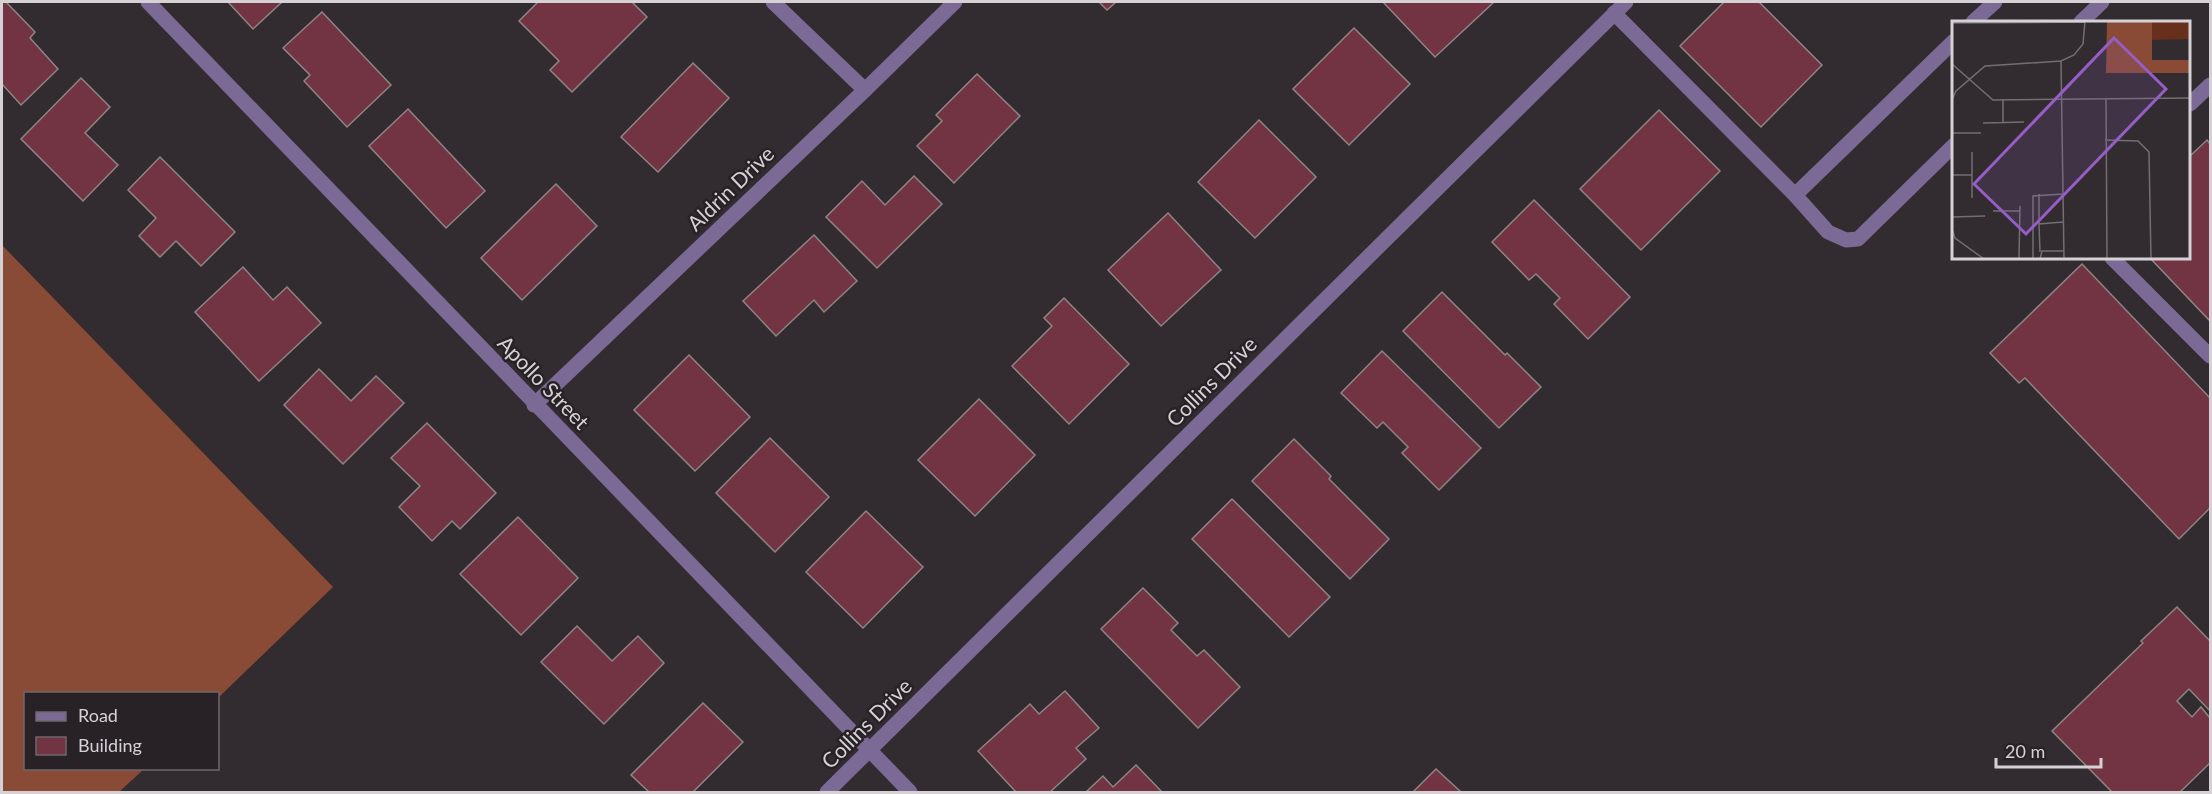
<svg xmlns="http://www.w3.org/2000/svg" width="2212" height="794" font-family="Lato,sans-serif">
  <rect width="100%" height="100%" fill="#322c31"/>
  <!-- forest -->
  <polygon fill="#894b36" points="2,245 333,587 218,698 218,694 26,694 26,768 144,769 119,792 2,792"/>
  <!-- building -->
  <g fill="#723342" stroke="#8e8485" stroke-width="1.5">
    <polygon points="2,2 6,2 35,32 30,38 58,69 21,105 2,84"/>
    <polygon points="228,2 282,2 253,29"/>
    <polygon points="538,2 632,2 647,17 572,92 550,70 559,61 519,21"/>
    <polygon points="1099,2 1116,2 1107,10"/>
    <polygon points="1383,2 1494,2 1435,57"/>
    <polygon points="1724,2 1759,2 1822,65 1761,127 1680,46"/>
    <polygon points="322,12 391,85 347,127 304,81 310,75 283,48"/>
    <polygon points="1354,28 1410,84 1349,145 1293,89"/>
    <polygon points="693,63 729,98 658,172 621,137"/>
    <polygon points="977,74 1020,116 954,183 917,146 942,121 936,115"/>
    <polygon points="81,78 110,107 85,133 118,165 83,201 21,139"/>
    <polygon points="408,109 485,191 446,228 369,146"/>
    <polygon points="1659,110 1720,171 1641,250 1580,189"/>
    <polygon points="1259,120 1316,177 1255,238 1198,182"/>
    <polygon points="2207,140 2210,144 2210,321 2150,258 2190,258 2190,156"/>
    <polygon points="160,157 235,232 201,266 176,241 160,257 139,236 156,218 128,190"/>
    <polygon points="914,176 942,204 877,268 826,217 862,181 885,205"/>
    <polygon points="556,184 597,226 522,300 481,258"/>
    <polygon points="1534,200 1630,297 1588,339 1554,304 1560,298 1536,274 1529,280 1492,242"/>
    <polygon points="1168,213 1221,270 1161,326 1108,270"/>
    <polygon points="814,235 857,281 824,312 814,300 776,336 743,301"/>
    <polygon points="2082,264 2210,398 2210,508 2179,539 2025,378 2019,383 1990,353"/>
    <polygon points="243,267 273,300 287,287 321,323 259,381 195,312"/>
    <polygon points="1442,292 1505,355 1507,353 1541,387 1499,428 1403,331"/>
    <polygon points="1064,298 1129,364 1069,424 1012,366 1052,326 1044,318"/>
    <polygon points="1382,351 1481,448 1439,490 1402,453 1408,447 1383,422 1377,428 1341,393"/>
    <polygon points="689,355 750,417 695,471 634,410"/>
    <polygon points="319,369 351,401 376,376 404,403 343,464 284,405"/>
    <polygon points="979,399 1035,455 975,516 918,460"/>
    <polygon points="427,423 496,493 460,529 452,521 432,541 399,507 420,486 391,458"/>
    <polygon points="770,438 829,497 775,552 716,493"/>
    <polygon points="1294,439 1331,476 1329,479 1389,539 1350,579 1252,481"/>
    <polygon points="1232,499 1330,597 1289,637 1192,539"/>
    <polygon points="866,511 923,567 863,628 806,572"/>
    <polygon points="518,517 578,578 521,635 460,574"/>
    <polygon points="1143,588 1178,623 1171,630 1197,656 1204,650 1240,687 1198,728 1101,629"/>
    <polygon points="2177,607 2210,641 2210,711 2189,689 2177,701 2192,717 2201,707 2210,718 2210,763 2180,792 2112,792 2052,731 2143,643 2141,641"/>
    <polygon points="577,626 612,661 638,636 664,663 604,724 541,662"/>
    <polygon points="1065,691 1099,728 1076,748 1086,759 1050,792 1016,792 978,751 1030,704 1039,714"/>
    <polygon points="703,703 743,742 693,792 649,792 631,775"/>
    <polygon points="1136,765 1162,792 1086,792 1103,776 1113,787"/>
    <polygon points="1436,769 1461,792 1413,792"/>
  </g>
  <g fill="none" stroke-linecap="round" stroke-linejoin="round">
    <!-- minor -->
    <g stroke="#7b6a95" stroke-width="15">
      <polyline points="148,2 910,792"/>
      <polyline points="773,2 865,90"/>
      <polyline points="1614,13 1795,195 1828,232 1846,240 1858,239 1954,145"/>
      <polyline points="1973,22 1995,2"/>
      <polyline points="2081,22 2102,2"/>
      <polyline points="2190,104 2210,85"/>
      <polyline points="1795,195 1954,41"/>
      <polyline points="2112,258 2210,356"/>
      <polyline points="534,405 865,90 955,2"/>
      <polyline points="827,792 1626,2"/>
    </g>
  </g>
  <g text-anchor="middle" stroke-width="5" stroke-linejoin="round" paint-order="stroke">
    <!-- street labels -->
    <g font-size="21" fill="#d5d1d4" stroke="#282227">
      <text transform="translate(731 189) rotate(-44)" y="7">Aldrin Drive</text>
      <text transform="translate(1212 382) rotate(-45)" y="7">Collins Drive</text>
      <text transform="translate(543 383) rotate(46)" y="7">Apollo Street</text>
      <text transform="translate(867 724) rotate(-45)" y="7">Collins Drive</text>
    </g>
  </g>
  <!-- overview -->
  <g transform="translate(1952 21)">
    <rect width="238" height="238" fill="#322c31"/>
    <path d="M 200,1 L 238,1 L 238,18 L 200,19 Z" fill="#682f1c"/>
    <path d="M 155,0 L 200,0 L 200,39 L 238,39 L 238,52 L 154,52 Z" fill="#894b36"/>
    <path fill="none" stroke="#736e72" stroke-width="1.5" d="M 0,2 L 133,1M 109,40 L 112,238M 0,43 L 41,79 L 239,77M 154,77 L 155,238M 51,78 L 51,101M 0,79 L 4,70 L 33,45 L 109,40 L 122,34 L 131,23 L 133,0M 31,102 L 72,101M 0,112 L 29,112M 153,119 L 186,120 L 197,131 L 199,238M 20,131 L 20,177M 0,154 L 20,154M 87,173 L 87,203M 41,190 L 68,190M 0,196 L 33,195M 0,208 L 3,217 L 32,238M 88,231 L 87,203 L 111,201M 67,238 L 68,185M 81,238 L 81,175 L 111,173M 88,238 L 90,230 L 112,230"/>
    <path fill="#965ec5" fill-opacity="0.15" stroke="#965ec5" stroke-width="3" d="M 162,17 L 214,68 L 74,213 L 22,163 Z"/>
    <rect width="238" height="238" fill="none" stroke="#d5d1d4" stroke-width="3"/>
  </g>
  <!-- border -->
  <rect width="2212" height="794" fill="none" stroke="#d5d1d4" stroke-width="6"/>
  <!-- legend -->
  <rect x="24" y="692" width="195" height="78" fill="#282227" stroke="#6d686c" stroke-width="1.5"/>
  <rect x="36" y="712" width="30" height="9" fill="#7b6a95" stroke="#6d686c" stroke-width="1.5"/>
  <text x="78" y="722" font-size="18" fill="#d5d1d4">Road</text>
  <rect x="36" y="737" width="30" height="18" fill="#723342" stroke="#6d686c" stroke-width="1.5"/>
  <text x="78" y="752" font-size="18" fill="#d5d1d4">Building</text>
  <!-- scale -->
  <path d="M1996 758v9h105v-9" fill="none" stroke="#d5d1d4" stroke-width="3"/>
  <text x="2005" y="758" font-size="18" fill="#d5d1d4" stroke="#282227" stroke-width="4.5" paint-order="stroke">20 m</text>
</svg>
